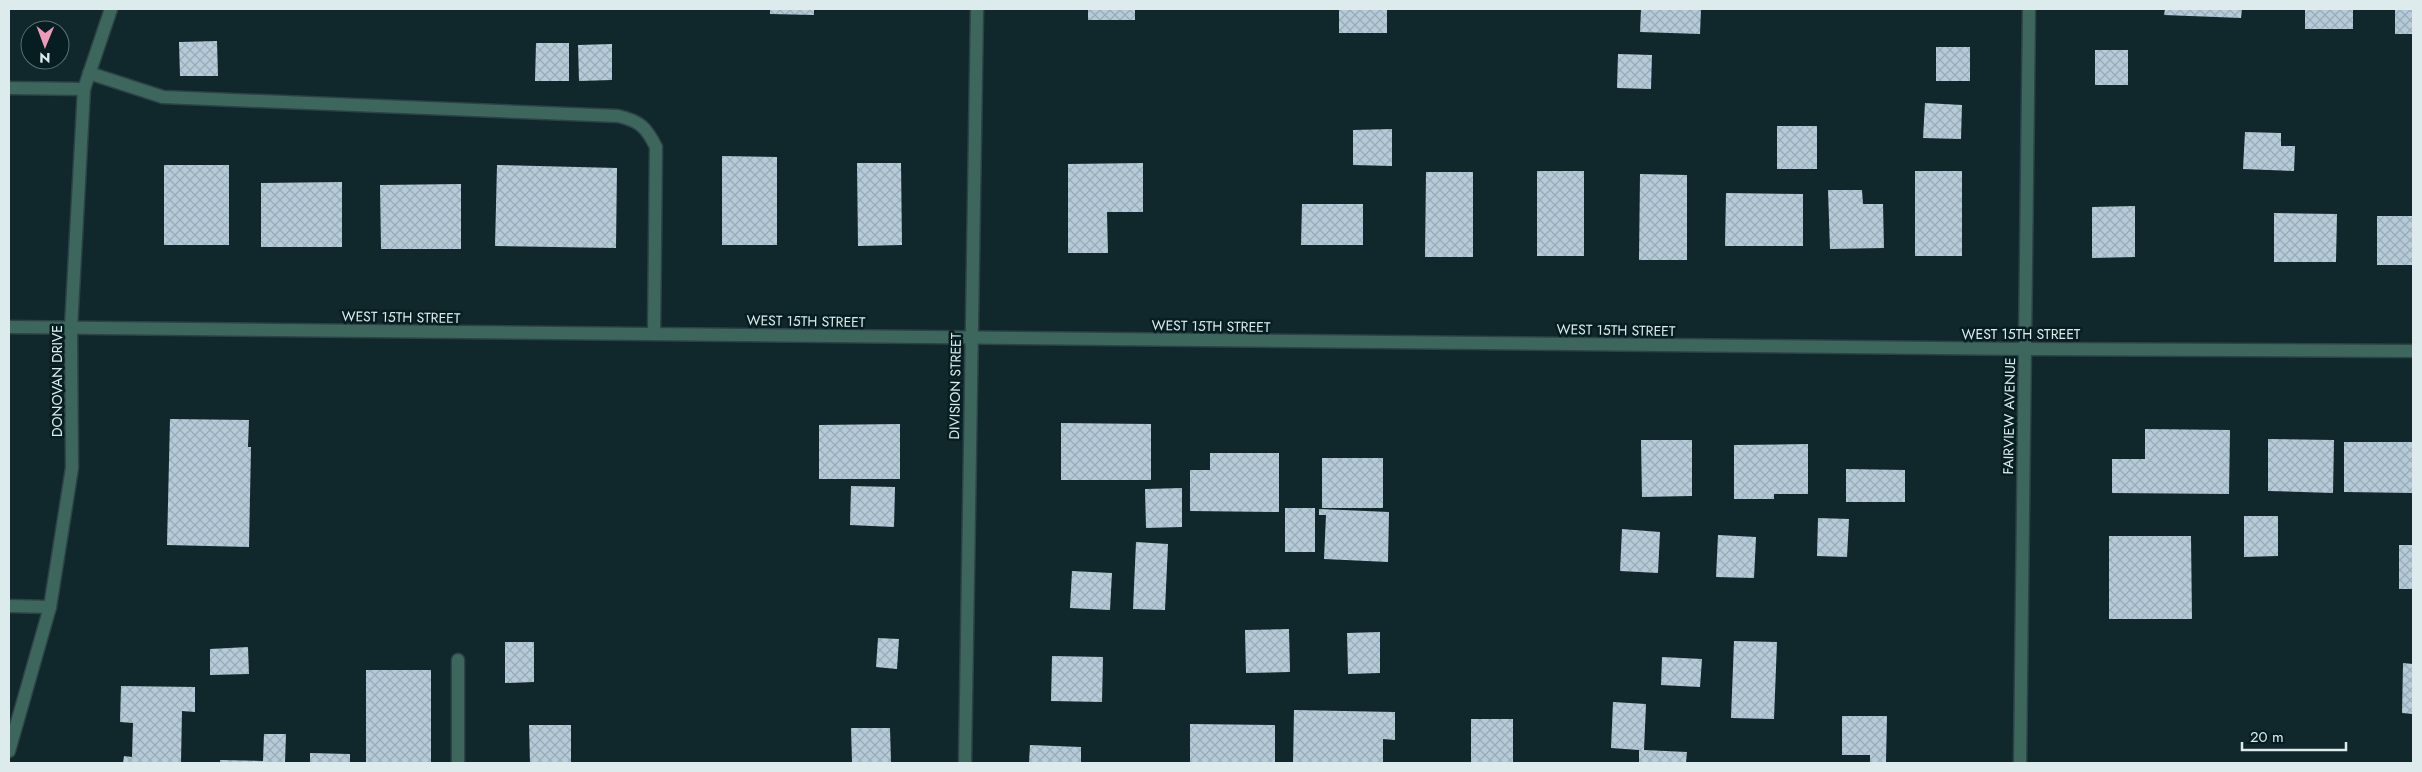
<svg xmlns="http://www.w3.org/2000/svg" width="2422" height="772" font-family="Jost,sans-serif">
  <defs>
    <pattern id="building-cross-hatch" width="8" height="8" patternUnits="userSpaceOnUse" patternTransform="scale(1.25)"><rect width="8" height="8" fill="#b6cbda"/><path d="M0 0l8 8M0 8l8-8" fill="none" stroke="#99aab5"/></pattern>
  </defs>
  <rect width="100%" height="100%" fill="#10272b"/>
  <!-- building -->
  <g fill="url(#building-cross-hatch)">
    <polygon points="770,9 814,9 814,15 770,14"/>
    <rect x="1088" y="9" width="47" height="11"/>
    <rect x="1339" y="9" width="48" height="24"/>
    <polygon points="1641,9 1701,9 1700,34 1640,32"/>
    <polygon points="2165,9 2242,9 2241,18 2164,15"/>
    <rect x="2305" y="9" width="48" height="20"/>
    <rect x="2395" y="9" width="18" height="25"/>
    <polygon points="217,41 218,76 180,76 179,42"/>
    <polygon points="536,43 569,43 569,81 535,81"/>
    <polygon points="612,44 612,80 579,81 578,45"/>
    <rect x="1936" y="47" width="34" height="34"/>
    <rect x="2095" y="50" width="33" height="35"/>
    <polygon points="1618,54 1652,55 1651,89 1617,88"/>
    <polygon points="1925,103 1962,105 1961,139 1923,138"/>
    <rect x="1777" y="126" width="40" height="43"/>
    <polygon points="1392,129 1392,166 1353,165 1353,130"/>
    <polygon points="2245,132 2281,133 2281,146 2295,146 2294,171 2243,169"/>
    <polygon points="722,156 777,157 777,245 722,245"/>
    <polygon points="857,163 901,163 902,245 858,246"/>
    <polygon points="1143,163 1143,212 1107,212 1108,253 1068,253 1068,164"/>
    <rect x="164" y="165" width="65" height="80"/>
    <polygon points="497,165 617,168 616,248 495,246"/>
    <rect x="1537" y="171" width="47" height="85"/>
    <rect x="1915" y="171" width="47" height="85"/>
    <polygon points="1426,172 1473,172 1473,257 1425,257"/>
    <polygon points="1640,174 1687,175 1687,260 1639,260"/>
    <polygon points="342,182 342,247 261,247 261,183"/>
    <polygon points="461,184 461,249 381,249 380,185"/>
    <polygon points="1828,190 1862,190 1863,204 1883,204 1884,248 1830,249"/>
    <polygon points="1726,193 1803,194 1803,246 1725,246"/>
    <polygon points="1302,204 1363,204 1363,245 1301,245"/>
    <polygon points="2135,206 2135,257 2092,258 2092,207"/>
    <polygon points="2274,213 2337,214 2336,262 2274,262"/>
    <rect x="2377" y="216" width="36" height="49"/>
    <polygon points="170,419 249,420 248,447 251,447 249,547 167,545"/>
    <polygon points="1061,423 1151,424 1151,480 1061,480"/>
    <polygon points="900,424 900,479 819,479 819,425"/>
    <polygon points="2145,429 2230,430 2229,494 2112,493 2112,459 2145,459"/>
    <polygon points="2268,439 2334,440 2333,493 2268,491"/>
    <polygon points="1641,440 1692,440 1692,496 1642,497"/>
    <polygon points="2344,442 2413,442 2413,493 2344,492"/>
    <polygon points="1808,444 1808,494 1774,494 1774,499 1734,499 1734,445"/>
    <polygon points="1210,453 1279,453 1279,512 1190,511 1190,470 1210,470"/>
    <rect x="1322" y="458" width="61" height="50"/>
    <polygon points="1846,469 1905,470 1905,502 1846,502"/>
    <polygon points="851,486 895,487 894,527 850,525"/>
    <polygon points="1182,488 1182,527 1146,528 1145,489"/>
    <rect x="1285" y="508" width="30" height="44"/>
    <polygon points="1319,509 1389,512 1388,562 1324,559 1326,515 1319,515"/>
    <polygon points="2244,516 2278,516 2278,556 2244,557"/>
    <polygon points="1818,518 1849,519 1847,557 1817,556"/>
    <polygon points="1622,529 1660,532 1658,573 1620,571"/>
    <polygon points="1718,535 1756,537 1754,578 1716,577"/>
    <polygon points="2109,536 2191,536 2192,619 2109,619"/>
    <polygon points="1136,542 1168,544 1165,610 1133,609"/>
    <rect x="2399" y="545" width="14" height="44"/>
    <polygon points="1072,571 1112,573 1110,610 1070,608"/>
    <polygon points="1289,629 1290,672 1246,673 1245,630"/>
    <polygon points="1380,632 1380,673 1348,674 1347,633"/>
    <polygon points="878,638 899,639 897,669 876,667"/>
    <polygon points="1734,641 1777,642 1774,719 1731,718"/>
    <polygon points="505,642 534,642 534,682 505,683"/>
    <polygon points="248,647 249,674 210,675 210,649"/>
    <polygon points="1052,656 1103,657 1102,702 1051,701"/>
    <polygon points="1662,657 1702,659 1700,687 1661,685"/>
    <polygon points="2403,663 2413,664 2413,714 2402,713"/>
    <rect x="366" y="670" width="65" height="93"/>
    <polygon points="121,686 195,687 195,712 182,711 181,763 123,763 124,756 132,757 133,723 120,722"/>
    <polygon points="1613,702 1646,704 1644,750 1687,752 1686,763 1639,763 1639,750 1611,748"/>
    <polygon points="1294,710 1395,712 1395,740 1383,739 1383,763 1293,763"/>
    <polygon points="1842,716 1887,716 1886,763 1870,763 1870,755 1842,755"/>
    <rect x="1471" y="719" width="42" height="44"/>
    <polygon points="1190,724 1275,725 1275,763 1190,763"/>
    <polygon points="529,725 571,725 571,763 530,763"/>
    <polygon points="851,728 890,728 891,763 852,763"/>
    <polygon points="264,734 286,734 285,763 220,763 220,760 263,761"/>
    <polygon points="1030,745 1081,747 1081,763 1029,763"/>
    <polygon points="310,753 350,754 350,763 310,763"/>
  </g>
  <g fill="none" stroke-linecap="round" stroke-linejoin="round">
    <!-- lane casing -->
    <g stroke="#2d4246" stroke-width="15">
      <g id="lane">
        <path d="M 89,73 L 163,97 L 618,116 C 640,121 646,127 656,147 L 654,334"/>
        <polyline points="9,88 84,89"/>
        <polyline points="9,606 50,607"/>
        <polyline points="458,660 458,763"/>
      </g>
    </g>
    <!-- street casing -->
    <g stroke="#2d4246" stroke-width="15">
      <g id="street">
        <polyline points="9,327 2025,349 2413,351"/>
        <polyline points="9,751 50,607 72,468 71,328 84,89 111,9"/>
        <polyline points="965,763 977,9"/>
        <polyline points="2020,763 2029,9"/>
      </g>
    </g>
    <!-- lane -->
    <use href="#lane" stroke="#3d665d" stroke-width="12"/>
    <!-- street -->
    <use href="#street" stroke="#3d665d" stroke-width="12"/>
  </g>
  <g text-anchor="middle" stroke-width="5" stroke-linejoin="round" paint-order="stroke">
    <!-- street labels -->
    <g font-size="14" fill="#ddebed" stroke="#061e21">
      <text transform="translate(401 317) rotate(1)" y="5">WEST 15TH STREET</text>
      <text transform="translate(806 321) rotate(1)" y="5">WEST 15TH STREET</text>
      <text transform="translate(1211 326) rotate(1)" y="5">WEST 15TH STREET</text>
      <text transform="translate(1616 330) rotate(1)" y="5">WEST 15TH STREET</text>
      <text x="2021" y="339">WEST 15TH STREET</text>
      <text transform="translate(57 381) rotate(-90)" y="5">DONOVAN DRIVE</text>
      <text transform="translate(955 386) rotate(-89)" y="5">DIVISION STREET</text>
      <text transform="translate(2009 416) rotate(-89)" y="5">FAIRVIEW AVENUE</text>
    </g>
  </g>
  <!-- border -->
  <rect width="2422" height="772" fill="none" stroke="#ddebed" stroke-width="20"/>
  <!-- north arrow -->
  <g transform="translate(45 45) rotate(181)"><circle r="24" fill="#061e21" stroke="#5c7073"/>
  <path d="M0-4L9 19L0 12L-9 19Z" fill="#ef9ab8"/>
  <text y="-8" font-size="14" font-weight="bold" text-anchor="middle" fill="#ddebed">N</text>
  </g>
  <!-- scale -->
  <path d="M2242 742v8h104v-8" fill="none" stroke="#ddebed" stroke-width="2.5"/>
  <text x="2250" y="742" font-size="15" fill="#ddebed" stroke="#061e21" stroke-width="4" paint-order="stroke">20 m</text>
</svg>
